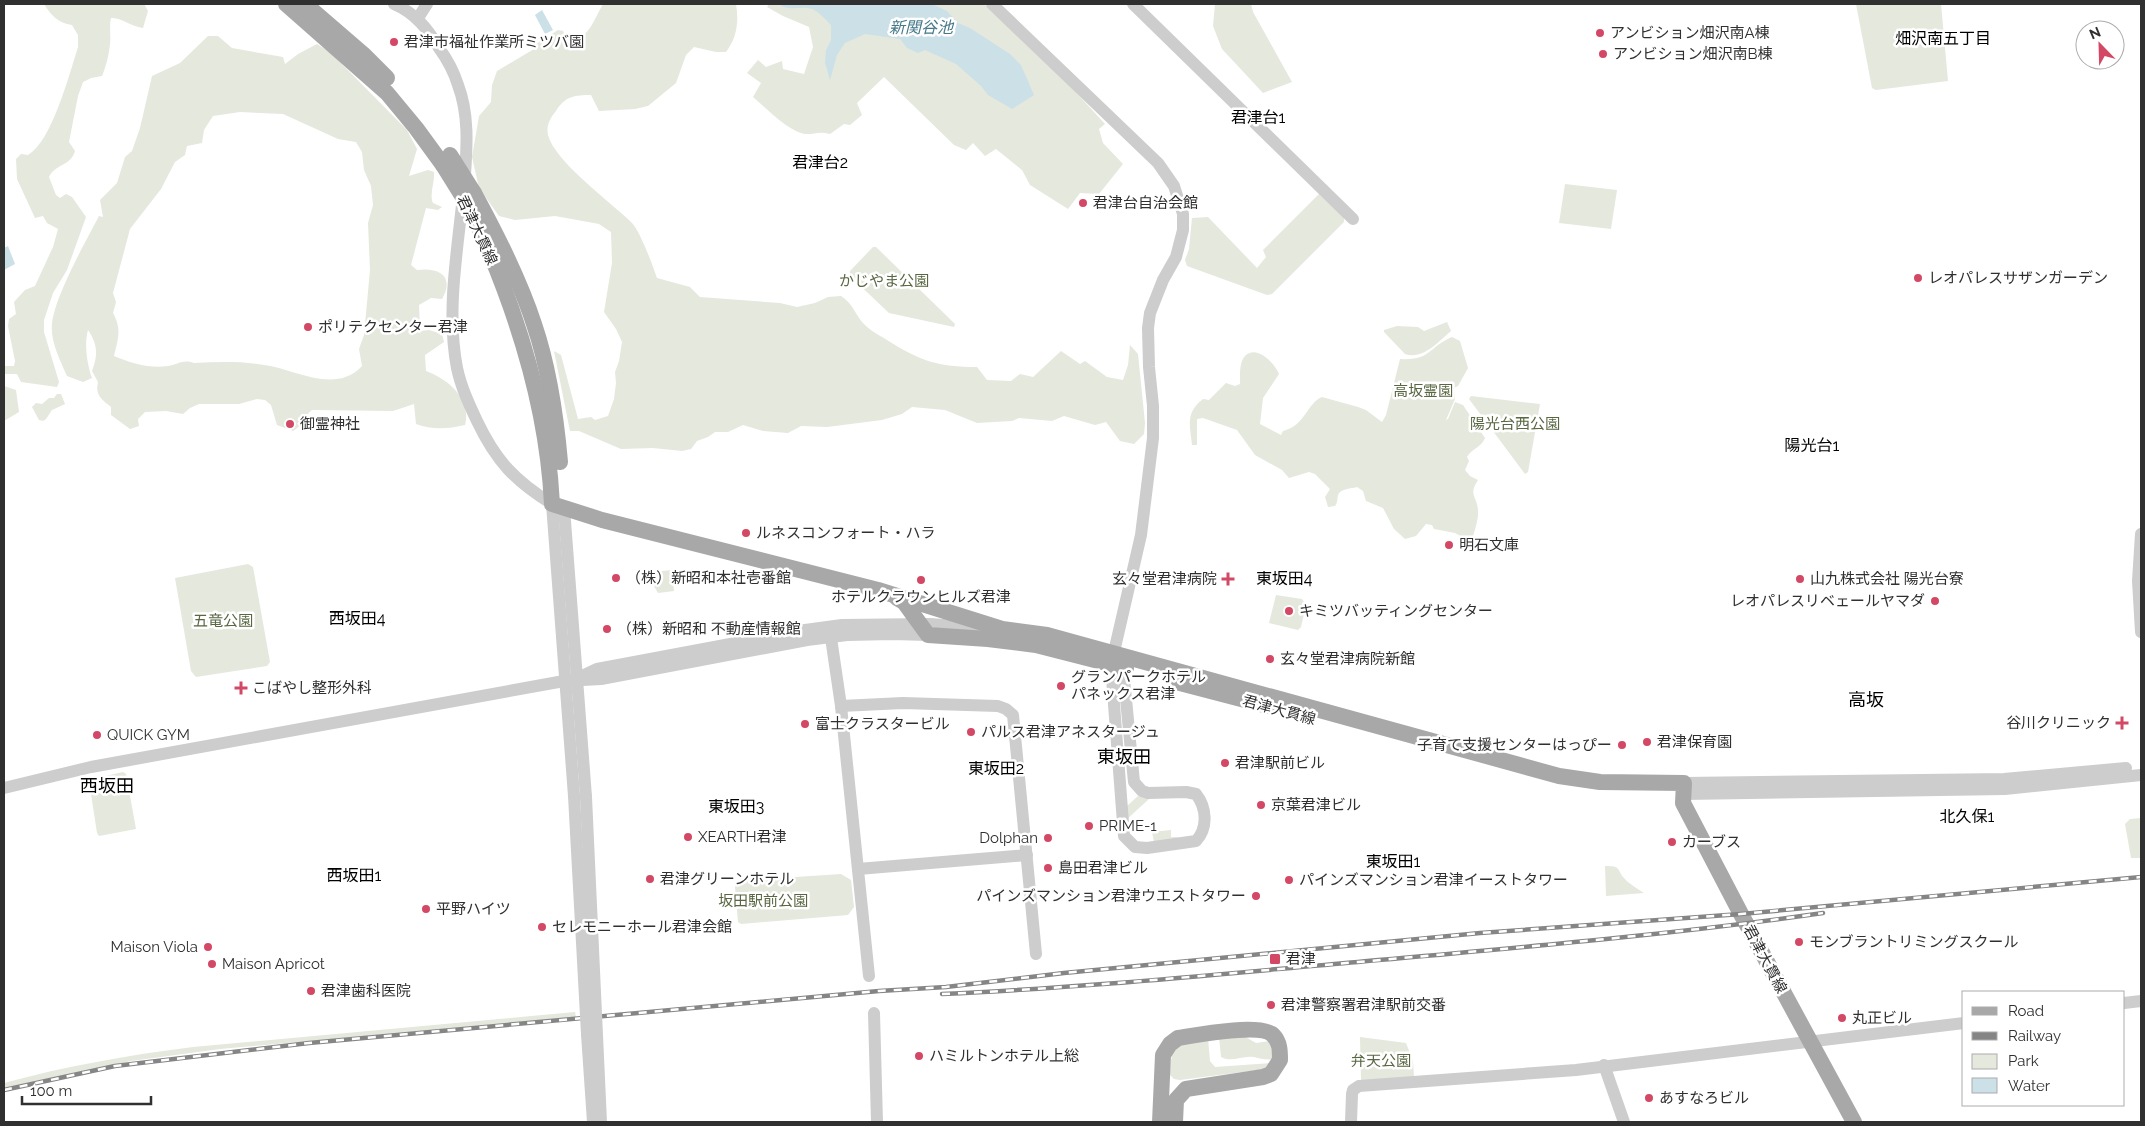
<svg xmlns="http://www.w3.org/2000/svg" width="2145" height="1126" font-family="Raleway,'Noto Sans JP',sans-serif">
  <rect width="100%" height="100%" fill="#fff"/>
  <!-- green -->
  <g fill="#e5e8dd" fill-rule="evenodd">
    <path d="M 44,4 L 144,4 L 148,11 L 143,28 C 132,27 121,17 111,18 C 109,27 111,35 110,44 C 109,54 106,67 102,76 L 91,78 L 83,82 L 78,96 L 69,142 L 75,151 C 71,166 55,164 49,177 L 56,195 L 60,198 L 66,194 L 72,197 L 86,217 L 67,270 L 53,293 L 44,320 L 44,332 L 59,382 L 57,387 L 21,382 L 17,374 L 4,374 L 4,366 L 14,366 L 15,361 L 8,326 L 9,319 L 16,314 L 14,302 L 25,290 L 35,286 L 53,247 L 58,229 L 47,223 L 43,216 L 35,218 L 17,179 L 16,159 L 21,154 L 28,155 C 52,141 69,75 78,47 L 78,35 L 72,25 C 58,23 51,15 44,4 Z"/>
    <path d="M 603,4 L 736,4 C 739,21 737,38 726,52 L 716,52 L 694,47 L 686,55 L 676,83 L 648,106 L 635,109 L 599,111 L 591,95 C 575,95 565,96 556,111 C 550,118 546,126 548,135 C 555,162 611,202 632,223 C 640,231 653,266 657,278 L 690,287 L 700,297 L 780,303 L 797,307 L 815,303 L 828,297 L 841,296 C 853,304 854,312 862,322 C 869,330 879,335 887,340 C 920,361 938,367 977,367 L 987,380 L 1011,381 L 1020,374 L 1033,377 L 1061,351 L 1080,364 L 1085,361 L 1107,377 L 1123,380 L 1128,365 L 1130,345 L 1138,354 L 1145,423 L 1144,434 L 1134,444 L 1120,441 L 1106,422 L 1095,425 L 1064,416 L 1052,421 L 1019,418 L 1012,421 L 977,423 L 945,410 L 912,407 L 902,414 L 882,420 L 827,427 L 801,426 L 788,433 L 763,431 L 743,425 L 728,432 L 715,432 L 708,437 L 697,441 L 691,449 L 682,451 L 653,448 L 621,449 L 579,431 L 570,431 L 554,351 L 561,355 L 578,419 L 591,417 L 595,420 L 608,416 L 614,399 L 616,383 L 615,372 L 619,361 L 622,342 L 616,329 L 604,312 L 612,263 L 611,232 L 599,224 L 555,216 L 515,220 L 499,216 L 479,188 L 472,157 L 479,116 L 491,102 L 492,85 L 497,71 L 534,49 L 536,44 L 558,30 L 563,31 L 570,44 C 592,33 592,23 603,4 Z"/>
    <path d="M 769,4 L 984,4 L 1073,89 L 1105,124 L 1099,129 L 1103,143 L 1123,164 L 1099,194 L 1080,193 L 1068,209 L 1030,185 L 1022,170 L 996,149 L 985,156 L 973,143 L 966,150 L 954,145 L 884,77 L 857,103 L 862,115 L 850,125 L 844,124 L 830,134 C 820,131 815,134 806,134 C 790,133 765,107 753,97 L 761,83 L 747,73 L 758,60 L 766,67 L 782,61 L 783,69 L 804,74 L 813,47 L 809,27 L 783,16 L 767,7 Z"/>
    <polygon points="1215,4 1251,4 1253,12 1292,82 1263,93 1222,49 1213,26"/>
    <polygon points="1856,4 1941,4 1948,81 1876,90 1872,88"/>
    <path d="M 208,36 L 218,36 L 232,48 L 283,57 L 285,64 L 298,54 L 317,44 L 330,52 L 407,130 L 417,149 L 409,176 L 428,170 L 434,172 C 435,183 429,194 433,203 L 442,207 L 438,210 L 426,208 L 411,265 L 417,270 C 439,267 455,276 442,299 L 431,298 L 419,305 L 420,331 L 429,330 L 442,334 L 444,342 L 425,355 L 426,371 C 448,379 472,399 465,425 C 448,429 432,430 416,424 L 414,404 L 393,411 L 312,410 C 304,416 305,424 293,431 L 277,425 L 271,405 L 265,400 L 257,399 L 239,404 L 199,404 L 190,408 L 183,414 L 166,411 L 145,412 L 138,419 L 139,426 L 130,429 L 111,415 L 111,407 C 101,399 95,395 98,382 L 92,371 C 98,355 98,345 88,330 C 84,344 87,364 92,378 L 83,382 L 67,376 C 60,360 50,341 52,323 C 56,294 85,243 99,216 L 103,217 L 100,200 L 117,183 L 125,157 L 132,151 L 140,128 L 152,76 L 180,63 ZM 240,112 L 283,114 L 338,139 L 356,142 L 362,152 L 364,170 L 371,186 L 373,205 L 368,223 L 370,270 L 364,335 L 359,349 L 362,366 C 335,395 295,369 264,365 C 241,361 217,362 194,363 C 183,359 179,364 168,366 C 151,369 130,363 114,356 C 118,339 122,329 113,313 L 116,302 L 113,293 L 130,229 L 161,189 L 175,162 L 185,155 L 187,146 L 202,143 L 204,130 L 213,116 Z"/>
    <polygon points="1565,184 1617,190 1611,229 1559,223"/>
    <polygon points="1319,194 1344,217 1344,222 1272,294 1267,295 1187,266 1185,260 1189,249 1192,218 1208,217 1257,268 1266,257 1263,250"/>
    <polygon points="873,247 876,247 955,324 954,327 889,313 850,276 850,271"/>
    <path d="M 1447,322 L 1451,331 C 1438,342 1423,360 1405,354 L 1384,332 L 1384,330 L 1397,326 L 1418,327 L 1424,331 Z"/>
    <path d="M 1452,337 L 1460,341 L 1468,368 L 1458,386 L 1454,388 L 1455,399 L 1446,420 L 1435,425 L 1448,419 L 1455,402 L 1463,405 L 1485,438 C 1481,448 1472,448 1467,457 L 1469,461 L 1465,470 L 1470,476 L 1478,480 C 1468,495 1477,496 1478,510 C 1479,519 1474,533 1471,542 L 1455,533 L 1434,529 L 1432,525 L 1426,524 L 1416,536 L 1405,539 L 1394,529 L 1383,508 L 1366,501 L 1363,491 L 1357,487 C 1351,489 1341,488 1338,495 C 1337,499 1338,502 1335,506 L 1328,507 L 1325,497 L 1330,489 L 1315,474 L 1309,472 L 1289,478 L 1282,470 L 1255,455 L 1237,430 L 1203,418 L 1197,419 L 1197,445 L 1192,445 C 1190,425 1185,413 1203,399 L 1209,400 L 1226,383 L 1235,386 L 1240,384 C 1240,376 1239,362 1245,356 C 1257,344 1275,364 1279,374 L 1263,398 L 1260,424 L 1281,435 L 1283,431 C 1305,426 1307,403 1322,397 L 1358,407 L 1366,410 L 1382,422 L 1386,415 L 1400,359 C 1431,361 1428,347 1452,337 Z"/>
    <polygon points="4,386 16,390 19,412 4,421"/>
    <polygon points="57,394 61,394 65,404 52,410 46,419 43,421 39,420 32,407 36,403 42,404 49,398 54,398"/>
    <polygon points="1471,396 1540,404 1528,472 1525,474 1469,399"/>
    <polygon points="248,564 253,567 270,662 267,666 196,677 191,671 175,578"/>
    <polygon points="672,570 674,591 658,593 654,586 652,572"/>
    <polygon points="1276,595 1302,599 1306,605 1301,627 1298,630 1269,623"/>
    <polygon points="123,772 126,774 136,829 99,836 97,833 89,781 92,779"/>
    <polygon points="1138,796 1149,799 1126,820 1127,806"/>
    <polygon points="2141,818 2141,858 2131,858 2125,824 2130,819"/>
    <polygon points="1171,830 1171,837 1180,837 1154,842 1152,832"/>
    <path d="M 1605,866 C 1622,866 1616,869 1624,878 C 1629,884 1637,888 1644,893 L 1606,896 Z"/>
    <polygon points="841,874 851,880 854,907 848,915 741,924 738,922 735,887 738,881"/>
    <path d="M 575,1012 L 576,1017 L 220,1049 L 131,1061 L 4,1088 L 4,1083 C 66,1066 129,1055 193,1047 Z"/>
    <path d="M 1242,1035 L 1256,1043 L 1269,1041 L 1274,1059 C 1266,1060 1261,1059 1254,1057 C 1243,1055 1231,1063 1221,1057 L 1219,1037 Z"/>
    <polygon points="1360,1037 1406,1043 1413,1061 1414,1077 1363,1083 1361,1079"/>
    <path d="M 1208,1038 L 1210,1061 L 1215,1067 L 1272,1063 L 1266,1069 L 1180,1080 L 1174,1079 L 1170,1075 C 1171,1041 1178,1043 1208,1038 Z"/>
  </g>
  <!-- water -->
  <g fill="#cce0e7">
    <path d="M 779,4 L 932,4 L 947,11 L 958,23 L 970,28 L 1010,54 L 1021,65 L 1034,95 L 1012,109 L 988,95 L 981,86 L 956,64 L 925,50 L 918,53 L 907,48 L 900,39 L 865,34 L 845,43 L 837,55 L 830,80 L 825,63 L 826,50 L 831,40 L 831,25 C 825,19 816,8 807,8 C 796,7 789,11 779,4 Z"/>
    <polygon points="542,10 553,30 545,34 535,15"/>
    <polygon points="8,246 15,264 4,270 4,248"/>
  </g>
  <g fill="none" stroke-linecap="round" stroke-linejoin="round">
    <!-- minor -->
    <g stroke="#cdcdcd" stroke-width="12">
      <path d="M 394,4 C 415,13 428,29 439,48 C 447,59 454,72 458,85 C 469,114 467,145 465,175 C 460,238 445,306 457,368 C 461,387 469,404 477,421 C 496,461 515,481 552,504 L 574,796"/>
      <path d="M 992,4 L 1158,163 L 1174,186 L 1183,214 L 1183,230 L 1176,257 L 1163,280 L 1150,313 L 1148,328 L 1149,367 L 1153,406 L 1153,438 L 1141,535 L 1111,665 L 1124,836 L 1135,847 L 1147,848 L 1196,841 C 1208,828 1207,808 1196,794 L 1186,792 L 1148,793 L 1142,791 L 1134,782 L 1123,668 L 1119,661"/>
      <polyline points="1133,4 1353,219"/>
      <polyline points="418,18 427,4"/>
      <polyline points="564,508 586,797"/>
      <polyline points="2141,534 2138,581 2141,632"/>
      <polyline points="830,631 841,706 869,976"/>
      <polyline points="580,677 597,669 805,630 842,625 930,624 982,628"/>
      <polyline points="841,706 903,703 998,706 1006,709 1013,715 1036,954"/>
      <polyline points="1684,783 2004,779 2126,768"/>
      <polyline points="4,788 91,767 564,681 601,679 807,640 847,635 893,634 928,635"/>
      <polyline points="1684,794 2005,789 2141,775"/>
      <polyline points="858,869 1027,855"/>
      <polyline points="2124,1003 2141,1001"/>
      <polyline points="874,1013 877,1122"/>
      <polyline points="587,1034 593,1122"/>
      <polyline points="1604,1065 1624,1122"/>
      <polyline points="1351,1122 1352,1094 1353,1090 1359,1086 1576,1070 1964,1023"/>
    </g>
    <!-- major -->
    <g stroke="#a8a8a8" stroke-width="16">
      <polyline points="286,4 387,93 416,128 443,165"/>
      <polyline points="305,4 363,54 387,78"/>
      <path d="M 474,193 C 497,235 519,278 534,324 C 549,368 556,416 560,462"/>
      <path d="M 471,210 C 514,302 547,401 552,504 L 602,520 L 878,590 L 1002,629 L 1047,635 L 1559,776 L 1600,782 L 1684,783 L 1683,803 L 1741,914 L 1854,1122"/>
      <polyline points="897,598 904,602 928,635 988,639 1036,645 1126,668"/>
      <polyline points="1176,682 1268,706"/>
      <path d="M 1160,1122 L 1163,1055 L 1170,1044 L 1178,1038 C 1197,1035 1260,1023 1273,1035 C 1280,1042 1280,1051 1280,1060 L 1271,1074 L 1263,1077 L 1186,1089 L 1176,1100 L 1175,1122"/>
    </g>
    <!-- rail casing -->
    <g stroke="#858585" stroke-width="4.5">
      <g id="rail">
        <path d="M 942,994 C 1081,988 1220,974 1358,962 C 1513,948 1669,935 1823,913"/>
        <polyline points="4,1090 115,1066 309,1043 879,991 946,987 1064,973 1480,933 1741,914 2141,877"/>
      </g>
    </g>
    <!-- rail -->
    <use href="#rail" stroke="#fff" stroke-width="2.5" stroke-dasharray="8" stroke-linecap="butt"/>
    <!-- minor-bridge -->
    <g stroke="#cdcdcd" stroke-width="12">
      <polyline points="574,796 587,1034"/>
      <polyline points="586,797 601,1122"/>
    </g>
    <!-- major-bridge -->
    <g stroke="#a8a8a8" stroke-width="16">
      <polyline points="450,155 474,193"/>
      <polyline points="443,165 471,210"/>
    </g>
  </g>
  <!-- markers -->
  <g fill="#d24865" stroke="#fff" stroke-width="2">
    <circle cx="1600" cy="33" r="5"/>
    <circle cx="394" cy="42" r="5"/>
    <circle cx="1603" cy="54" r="5"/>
    <circle cx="1083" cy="203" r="5"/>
    <circle cx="1918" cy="278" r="5"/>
    <circle cx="308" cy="327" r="5"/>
    <circle cx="290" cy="424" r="5"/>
    <circle cx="746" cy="533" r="5"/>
    <circle cx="1449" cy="545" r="5"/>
    <circle cx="616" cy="578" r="5"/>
    <path d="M1225.5 571.5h5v5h5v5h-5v5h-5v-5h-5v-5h5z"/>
    <circle cx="1800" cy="579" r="5"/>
    <circle cx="921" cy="580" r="5"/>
    <circle cx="1935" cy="601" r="5"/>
    <circle cx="1289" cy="611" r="5"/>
    <circle cx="607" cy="629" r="5"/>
    <circle cx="1270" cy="659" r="5"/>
    <circle cx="1061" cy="686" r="5"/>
    <path d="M238.5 680.5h5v5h5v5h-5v5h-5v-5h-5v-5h5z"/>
    <path d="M2119.5 715.5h5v5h5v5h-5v5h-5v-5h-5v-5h5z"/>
    <circle cx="805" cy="724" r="5"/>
    <circle cx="971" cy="732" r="5"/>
    <circle cx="97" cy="735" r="5"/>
    <circle cx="1647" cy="742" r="5"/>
    <circle cx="1622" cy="745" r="5"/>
    <circle cx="1225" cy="763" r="5"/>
    <circle cx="1261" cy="805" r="5"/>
    <circle cx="1089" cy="826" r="5"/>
    <circle cx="688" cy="837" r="5"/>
    <circle cx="1048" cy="838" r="5"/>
    <circle cx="1672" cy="842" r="5"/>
    <circle cx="1048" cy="868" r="5"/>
    <circle cx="650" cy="879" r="5"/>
    <circle cx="1289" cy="880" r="5"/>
    <circle cx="1256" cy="896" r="5"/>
    <circle cx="426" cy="909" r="5"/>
    <circle cx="542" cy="927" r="5"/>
    <circle cx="1799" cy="942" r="5"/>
    <circle cx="208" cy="947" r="5"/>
    <rect x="1269" y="953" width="12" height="12" rx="2.5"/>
    <circle cx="212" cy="964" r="5"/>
    <circle cx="311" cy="991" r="5"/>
    <circle cx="1271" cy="1005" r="5"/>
    <circle cx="1842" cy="1018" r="5"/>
    <circle cx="919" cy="1056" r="5"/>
    <circle cx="1649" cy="1098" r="5"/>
  </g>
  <g text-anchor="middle" stroke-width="5" stroke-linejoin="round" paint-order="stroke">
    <!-- poi labels -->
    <g font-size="15" fill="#303030" stroke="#fff" text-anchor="start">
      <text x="1610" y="38">アンビション畑沢南A棟</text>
      <text x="404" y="47">君津市福祉作業所ミツバ園</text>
      <text x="1613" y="59">アンビション畑沢南B棟</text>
      <text x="1093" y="208">君津台自治会館</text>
      <text x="1928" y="283">レオパレスサザンガーデン</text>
      <text x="318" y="332">ポリテクセンター君津</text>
      <text x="300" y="429">御霊神社</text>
      <text x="756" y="538">ルネスコンフォート・ハラ</text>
      <text x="1459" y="550">明石文庫</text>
      <text x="626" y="583">（株）新昭和本社壱番館</text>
      <text x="1217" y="584" text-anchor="end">玄々堂君津病院</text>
      <text x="1810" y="584">山九株式会社 陽光台寮</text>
      <text x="921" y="602" text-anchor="middle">ホテルクラウンヒルズ君津</text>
      <text x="1925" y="606" text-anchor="end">レオパレスリベェールヤマダ</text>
      <text x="1299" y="616">キミツバッティングセンター</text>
      <text x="617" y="634">（株）新昭和 不動産情報館</text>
      <text x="1280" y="664">玄々堂君津病院新館</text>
      <text x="1071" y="682">グランパークホテル<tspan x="1071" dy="17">パネックス君津</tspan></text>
      <text x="252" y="693">こばやし整形外科</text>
      <text x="2111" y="728" text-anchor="end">谷川クリニック</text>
      <text x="815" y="729">富士クラスタービル</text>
      <text x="981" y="737">パルス君津アネスタージュ</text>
      <text x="107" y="740">QUICK GYM</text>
      <text x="1657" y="747">君津保育園</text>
      <text x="1612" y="750" text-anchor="end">子育て支援センターはっぴー</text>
      <text x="1235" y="768">君津駅前ビル</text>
      <text x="1271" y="810">京葉君津ビル</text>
      <text x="1099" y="831">PRIME-1</text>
      <text x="698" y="842">XEARTH君津</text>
      <text x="1038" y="843" text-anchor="end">Dolphan</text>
      <text x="1682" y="847">カーブス</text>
      <text x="1058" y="873">島田君津ビル</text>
      <text x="660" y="884">君津グリーンホテル</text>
      <text x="1299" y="885">パインズマンション君津イーストタワー</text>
      <text x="1246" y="901" text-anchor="end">パインズマンション君津ウエストタワー</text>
      <text x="436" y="914">平野ハイツ</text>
      <text x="552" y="932">セレモニーホール君津会館</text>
      <text x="1809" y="947">モンブラントリミングスクール</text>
      <text x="198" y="952" text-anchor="end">Maison Viola</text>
      <text x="1286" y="964">君津</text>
      <text x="222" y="969">Maison Apricot</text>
      <text x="321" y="996">君津歯科医院</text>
      <text x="1281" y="1010">君津警察署君津駅前交番</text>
      <text x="1852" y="1023">丸正ビル</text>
      <text x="929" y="1061">ハミルトンホテル上総</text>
      <text x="1659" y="1103">あすなろビル</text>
    </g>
    <!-- street labels -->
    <g font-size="15" fill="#303030" stroke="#fff">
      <text transform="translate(477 230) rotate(65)" y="5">君津大貫線</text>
      <text transform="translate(1279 710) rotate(15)" y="5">君津大貫線</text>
      <text transform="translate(1765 959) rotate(62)" y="5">君津大貫線</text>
    </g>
    <!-- park labels -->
    <g font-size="15" fill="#596742" stroke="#fff">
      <text x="884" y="286">かじやま公園</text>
      <text x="1423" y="396">高坂霊園</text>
      <text x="1515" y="429">陽光台西公園</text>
      <text x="223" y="626">五竜公園</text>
      <text x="763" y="906">坂田駅前公園</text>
      <text x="1381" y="1066">弁天公園</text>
    </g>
    <!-- water labels -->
    <g font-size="16" font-style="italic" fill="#47798a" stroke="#fff">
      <text x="921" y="33">新関谷池</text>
    </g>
    <!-- neighbourhood labels -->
    <g font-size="16" fill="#000" stroke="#fff">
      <text x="1943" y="44">畑沢南五丁目</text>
      <text x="1258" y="123">君津台1</text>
      <text x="820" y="168">君津台2</text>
      <text x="1812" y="451">陽光台1</text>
      <text x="1284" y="584">東坂田4</text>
      <text x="357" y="624">西坂田4</text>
      <text x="996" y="774">東坂田2</text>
      <text x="736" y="812">東坂田3</text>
      <text x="1967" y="822">北久保1</text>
      <text x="1393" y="867">東坂田1</text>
      <text x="354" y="881">西坂田1</text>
    </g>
    <!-- quarter labels -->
    <g font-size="18" fill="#000" stroke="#fff">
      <text x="1866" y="706">高坂</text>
      <text x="1124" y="763">東坂田</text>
      <text x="107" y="792">西坂田</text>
    </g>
  </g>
  <!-- border -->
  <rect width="2145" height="1126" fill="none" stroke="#303030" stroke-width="10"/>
  <!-- legend -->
  <rect x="1962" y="991" width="162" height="115" fill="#ffffff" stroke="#acacac"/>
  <rect x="1972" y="1007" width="25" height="8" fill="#a8a8a8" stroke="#acacac"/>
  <text x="2008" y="1016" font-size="15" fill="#303030">Road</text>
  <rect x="1972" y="1032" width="25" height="8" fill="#858585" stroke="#acacac"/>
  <text x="2008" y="1041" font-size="15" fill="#303030">Railway</text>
  <rect x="1972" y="1054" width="25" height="15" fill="#e5e8dd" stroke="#acacac"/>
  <text x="2008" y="1066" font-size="15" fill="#303030">Park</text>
  <rect x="1972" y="1078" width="25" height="15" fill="#cce0e7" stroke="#acacac"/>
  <text x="2008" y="1091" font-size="15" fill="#303030">Water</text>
  <!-- north arrow -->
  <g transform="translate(2100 45) rotate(337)"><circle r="24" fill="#ffffff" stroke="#acacac"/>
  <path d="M0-4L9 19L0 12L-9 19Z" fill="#d24865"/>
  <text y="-8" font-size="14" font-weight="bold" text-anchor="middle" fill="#303030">N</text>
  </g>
  <!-- scale -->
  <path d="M22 1096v8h129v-8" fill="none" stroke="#303030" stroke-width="2.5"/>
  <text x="30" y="1096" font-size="15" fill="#303030" stroke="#ffffff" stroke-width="4" paint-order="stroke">100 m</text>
</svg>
